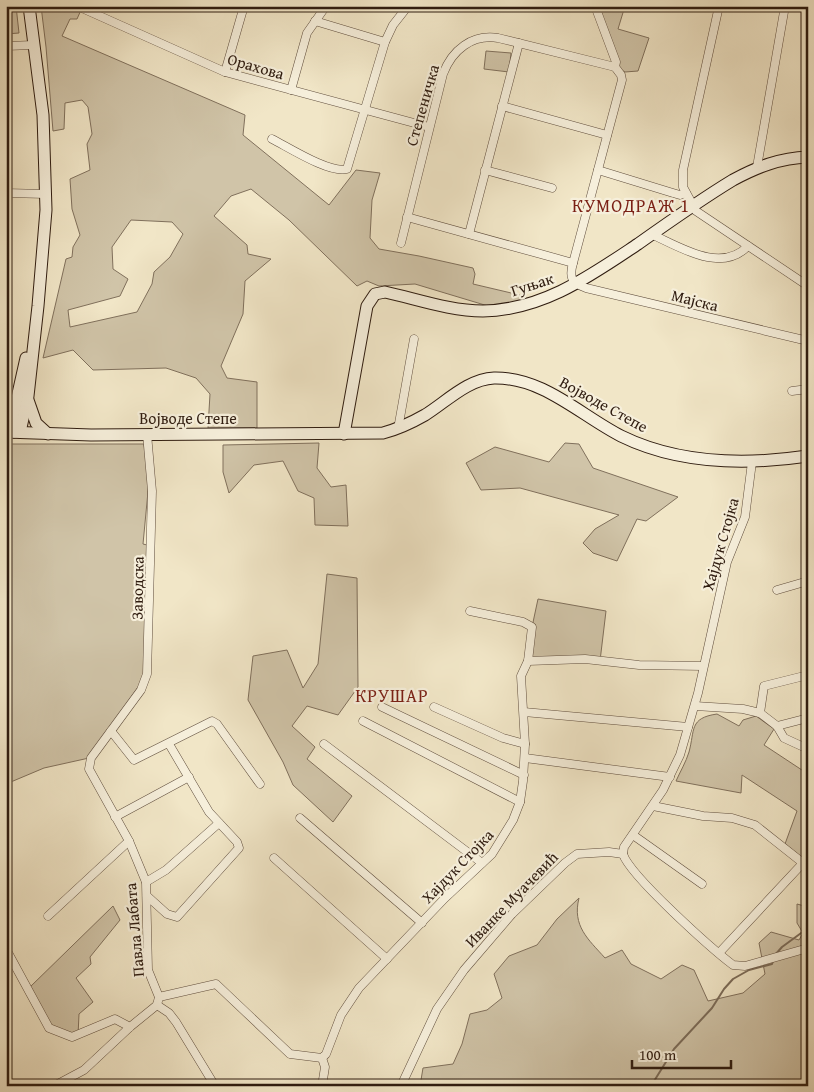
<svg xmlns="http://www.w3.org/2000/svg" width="814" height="1092" font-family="'Gentium Book Plus',serif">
  <rect width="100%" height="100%" fill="#f1e6c7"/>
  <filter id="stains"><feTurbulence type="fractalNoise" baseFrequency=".004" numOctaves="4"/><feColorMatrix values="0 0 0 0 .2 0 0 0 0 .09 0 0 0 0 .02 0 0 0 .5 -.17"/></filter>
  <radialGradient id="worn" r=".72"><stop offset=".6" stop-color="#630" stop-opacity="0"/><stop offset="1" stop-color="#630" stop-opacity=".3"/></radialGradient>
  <!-- green -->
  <g fill="#d0c4a8" stroke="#80705c" fill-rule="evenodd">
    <polygon points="6,6 16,6 19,33 6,34"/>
    <path d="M 41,6 L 70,6 L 81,10 L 77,19 L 70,19 L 62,36 L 245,115 L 243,135 L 329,205 L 356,170 L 380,173 L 372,200 L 370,238 L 379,249 L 419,256 L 473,268 L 475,274 L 473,284 L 524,296 L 522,302 L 488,306 L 415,284 L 379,286 L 367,281 L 357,286 L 289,220 L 251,189 L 231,196 L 214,216 L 247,245 L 248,254 L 271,259 L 245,281 L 243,314 L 221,366 L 227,378 L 257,382 L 257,428 L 208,428 L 210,394 L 196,378 L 166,368 L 93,370 L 73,350 L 43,358 L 66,259 L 72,257 L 73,247 L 80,235 L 72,209 L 70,179 L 90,170 L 87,144 L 92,134 L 88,107 L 82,100 L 65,103 L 64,129 L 53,131 L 46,47 ZM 131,220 L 172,222 L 183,234 L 170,257 L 154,272 L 152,284 L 137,312 L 70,327 L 68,310 L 120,296 L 128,279 L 113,269 L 112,247 Z"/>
    <polygon points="595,6 625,6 618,29 649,38 638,71 625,72 620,69"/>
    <polygon points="486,51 511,53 509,72 484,69"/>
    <polygon points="319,443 317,468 331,487 346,485 348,526 315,525 314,498 298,491 283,461 254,465 229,493 223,472 223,445"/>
    <polygon points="565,443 579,444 593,468 678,497 646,521 637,519 617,561 593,553 583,543 595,529 619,515 520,488 481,490 466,463 495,447 549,462"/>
    <polygon points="6,444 144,444 149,481 143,544 147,545 145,588 149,589 143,680 89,758 44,768 6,784"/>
    <polygon points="327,574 357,578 358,687 338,715 307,706 292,726 315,747 307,759 352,796 333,822 293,785 283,762 248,700 253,656 287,650 303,688 318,664"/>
    <polygon points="538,599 606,611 600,661 531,659 532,627"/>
    <path d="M 717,714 L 739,726 L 743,720 L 756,716 L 774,729 L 764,745 L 808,774 L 808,862 L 785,844 L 797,811 L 742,775 L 741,793 L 676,781 C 680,772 686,762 689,752 C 695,730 689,718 717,714 Z"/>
    <path d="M 579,898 C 572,926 588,939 605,958 L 622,950 L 631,964 L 661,979 L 682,965 L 694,970 L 708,1001 L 743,993 L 765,974 L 759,943 L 771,932 L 799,940 L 803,933 L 797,923 L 797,904 L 808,907 L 808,1086 L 420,1086 L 423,1068 L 453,1064 L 462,1044 L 470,1014 L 487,1010 L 502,998 L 494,974 L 509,956 L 537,945 L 557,919 Z"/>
    <polygon points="113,906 120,920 90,957 91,964 76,978 93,1002 79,1014 78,1036 52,1030 29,988"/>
  </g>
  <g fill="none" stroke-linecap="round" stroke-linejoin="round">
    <!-- stream -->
    <g stroke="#7c6c59" stroke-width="2">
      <polyline points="775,955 782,947 808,928"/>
      <polyline points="651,1086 674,1049 712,1008 724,989 733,979 749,970 772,964 773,961"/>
    </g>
    <!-- street casing -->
    <g stroke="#604e3e" stroke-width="9">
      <g id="street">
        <path d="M 595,6 L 616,62 L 615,67 L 621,75 L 622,80 L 573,263 C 569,277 571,283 586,288 L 808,341"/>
        <polyline points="719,6 683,170 683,187 696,211 808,286"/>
        <polyline points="84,9 225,72 429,127"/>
        <polyline points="315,21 385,42"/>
        <polyline points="6,46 34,45"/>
        <polyline points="225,72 244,6"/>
        <polyline points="291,90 307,33 326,6"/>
        <polyline points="502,106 607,135"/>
        <path d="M 272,139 C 288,147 330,174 347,169 L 385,42 L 393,25 L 408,6"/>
        <polyline points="757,167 785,6"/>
        <polyline points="485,170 552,188"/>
        <polyline points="598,170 673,193 680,195 686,193"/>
        <polyline points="6,193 46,194"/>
        <polyline points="407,217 573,263"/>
        <polyline points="469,234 519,43"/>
        <path d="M 651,234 C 680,247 721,274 748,246"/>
        <path d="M 401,243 L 443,74 C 452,50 472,34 498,38 L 615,67"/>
        <polyline points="792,391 808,389"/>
        <polyline points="398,429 414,339"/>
        <polyline points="147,434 152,491 147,674 141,690 91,758 89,769 129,841 146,882 148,970 159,997 157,1005"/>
        <polyline points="777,590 808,581"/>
        <polyline points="528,661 585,659 639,665 703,666"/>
        <polyline points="695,706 743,709 760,713 777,726 784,738 808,749"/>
        <polyline points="382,707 524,775"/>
        <polyline points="434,707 503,738 525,744"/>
        <polyline points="524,712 688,727"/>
        <polyline points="760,713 764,686 808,675"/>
        <polyline points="363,721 520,802"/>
        <polyline points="777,726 808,718"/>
        <polyline points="111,731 134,760 212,721 217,724 260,784"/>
        <polyline points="324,744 482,863"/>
        <polyline points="525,758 670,777"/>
        <polyline points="653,806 703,816 732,818 755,825 803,863 719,953"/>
        <polyline points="115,817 189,777"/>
        <polyline points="300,818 422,923"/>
        <polyline points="633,835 702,884"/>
        <polyline points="623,854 624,847 663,790 680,755 698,693 727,562 745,517 752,462"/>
        <path d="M 623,854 C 630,876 712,949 733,965 L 745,966 L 808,948"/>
        <polyline points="274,858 387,959"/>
        <polyline points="146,882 166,870 219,823"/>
        <polyline points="147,896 167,914 177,917 239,848 237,842 209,812 169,744"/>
        <polyline points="48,916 129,841"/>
        <polyline points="6,949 49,1028 72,1037 115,1019 130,1027"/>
        <polyline points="159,997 216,984 290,1054 322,1058 326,1054 341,1015 359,988 445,898 492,854 513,820 520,802 523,781 525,744 521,676 528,661 532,627 523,622 470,611"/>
        <polyline points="157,1005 169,1013 176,1022 215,1086"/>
        <polyline points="322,1058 325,1067 322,1086"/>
        <polyline points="54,1086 84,1070 130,1027 157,1005"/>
        <polyline points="401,1086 437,1009 464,970 512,914 565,863 577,854 609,852 623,854"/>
      </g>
    </g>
    <!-- secondary casing -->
    <g stroke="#2f1c10" stroke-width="13">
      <g id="secondary">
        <polyline points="28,400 36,423 48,434"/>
        <path d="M 6,432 L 91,435 L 383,433 C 398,429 411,423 425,415 C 446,402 468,379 494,378 C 543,377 580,415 621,436 C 678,464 747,465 808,456"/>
        <polyline points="14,432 13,416 26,358"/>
        <polyline points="20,432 28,396 38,306 46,210 43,115 29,6"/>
        <path d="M 344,434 L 367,306 L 375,294 L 385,292 C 417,299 450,311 483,311 C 543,310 590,276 638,244 C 669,222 700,200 733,180 C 757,167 780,158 808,157"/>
      </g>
    </g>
    <!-- street -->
    <use href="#street" stroke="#f6efdb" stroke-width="8"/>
    <!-- secondary -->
    <use href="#secondary" stroke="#f6efdb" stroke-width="11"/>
  </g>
  <g text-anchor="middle" stroke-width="4.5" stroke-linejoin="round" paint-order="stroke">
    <!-- street labels -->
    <g font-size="16" fill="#2f1c10" stroke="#f6efdb">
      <text transform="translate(256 66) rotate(16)" y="6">Орахова</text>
      <text transform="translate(422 105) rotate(-74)" y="6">Степеничка</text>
      <text transform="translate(532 284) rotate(-18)" y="6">Гуњак</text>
      <text transform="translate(695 300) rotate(14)" y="6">Мајска</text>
      <text transform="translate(604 404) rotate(29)" y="6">Војводе Степе</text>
      <text x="188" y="424">Војводе Степе</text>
      <text transform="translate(720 544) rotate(-74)" y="6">Хајдук Стојка</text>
      <text transform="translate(137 588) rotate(-89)" y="6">Заводска</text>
      <text transform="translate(457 866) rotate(-46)" y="6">Хајдук Стојка</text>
      <text transform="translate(511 899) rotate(-46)" y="6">Иванке Муачевић</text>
      <text transform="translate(134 930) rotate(-95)" y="6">Павла Лабата</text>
    </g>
    <!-- neighbourhood labels -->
    <g font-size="18" letter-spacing="1" fill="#7a1f14" stroke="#f6efdb">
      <text x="631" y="212">КУМОДРАЖ 1</text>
      <text x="392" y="702">КРУШАР</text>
    </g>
  </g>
  <!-- margin -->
  <rect width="814" height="1092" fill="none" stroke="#f1e6c7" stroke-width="25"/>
  <rect x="8" y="8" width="799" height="1077" fill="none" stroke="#2f1c10" stroke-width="2.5"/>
  <rect x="12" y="12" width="789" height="1067" fill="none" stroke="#2f1c10"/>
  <!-- scale -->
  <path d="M632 1060v8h99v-8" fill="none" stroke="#2f1c10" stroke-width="2.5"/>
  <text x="639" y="1060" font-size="15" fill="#2f1c10" stroke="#f6efdb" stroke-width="4" paint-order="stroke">100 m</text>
  <rect width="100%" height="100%" filter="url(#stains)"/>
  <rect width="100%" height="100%" fill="url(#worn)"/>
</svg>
